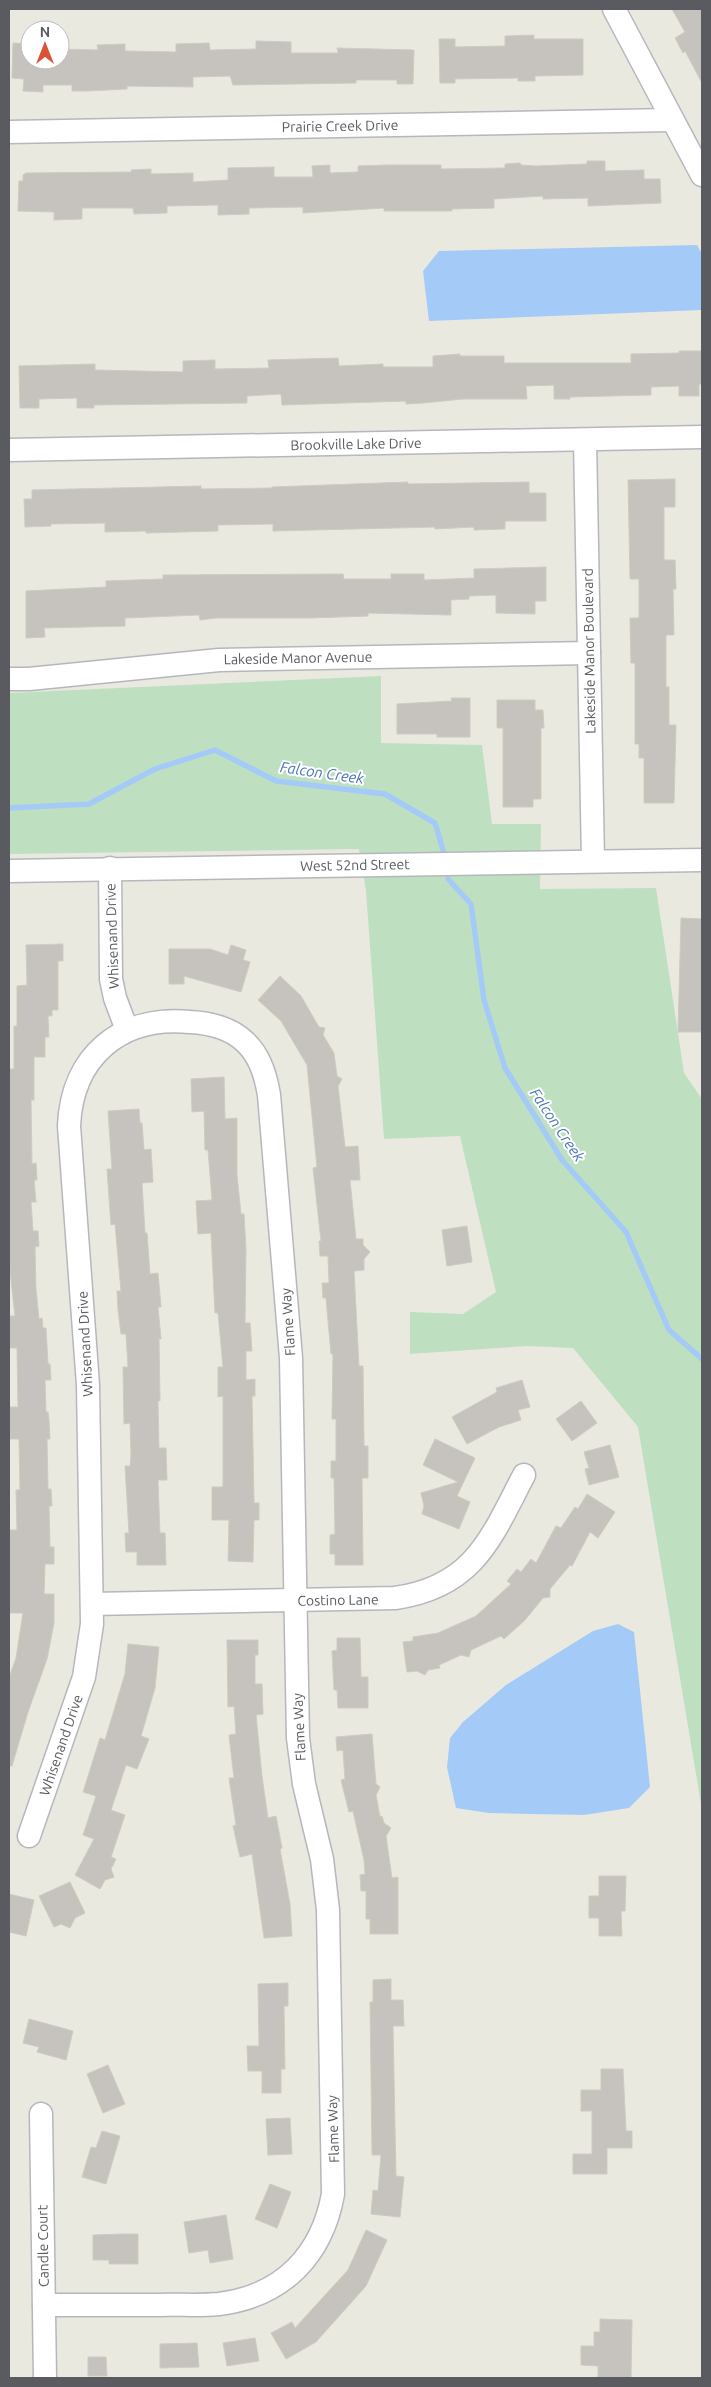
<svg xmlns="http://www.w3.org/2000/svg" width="711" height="2387" font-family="Ubuntu,sans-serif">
  <rect width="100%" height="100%" fill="#eae9e0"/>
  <!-- green -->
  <polygon fill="#bee0c1" points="381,676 381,743 482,745 492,824 541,824 540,889 656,888 684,1073 702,1099 702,1810 638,1427 573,1348 527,1346 410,1354 410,1312 463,1314 496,1292 460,1136 384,1139 366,891 359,849 9,854 9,693"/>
  <!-- water -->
  <g fill="#a4cbf7">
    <polygon points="697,245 702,254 702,310 429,321 423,271 439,251"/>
    <polygon points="618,1624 634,1632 650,1787 629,1808 584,1815 489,1813 456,1808 447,1767 450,1738 463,1722 506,1685 593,1631"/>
  </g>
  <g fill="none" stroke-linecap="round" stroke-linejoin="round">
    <!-- stream -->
    <g stroke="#a4cbf7" stroke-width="5.5">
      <polyline points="9,808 89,804 155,769 215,750 276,781 385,794 435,823 443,850"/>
      <polyline points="448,879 471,904 484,1000 505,1068 562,1160 626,1232 669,1330 702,1359"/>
    </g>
  </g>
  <!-- building -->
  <g fill="#c6c3be" stroke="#cecbbf">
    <polygon points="672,9 702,9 702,83 685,51 683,53 675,38 685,32"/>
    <polygon points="534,35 534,39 583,39 583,75 535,76 535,81 518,81 518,78 455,79 455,83 440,83 439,39 455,39 455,47 505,46 505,36"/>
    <polygon points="256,41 291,42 291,53 338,53 337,48 414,50 413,84 397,84 397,80 356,80 356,83 233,85 230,76 193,77 193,87 127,86 127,89 87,91 72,91 72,85 43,85 43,92 23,91 24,79 12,78 13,43 30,44 30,60 60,60 60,49 98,50 97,45 125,44 125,51 176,52 176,44 209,43 210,50 256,49"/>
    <polygon points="587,161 605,161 605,171 644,170 644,179 660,179 661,203 588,206 588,198 543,199 543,196 494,199 494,208 452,209 452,211 384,211 384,208 303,213 303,207 249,208 249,214 218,215 218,205 167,206 167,213 134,214 133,208 82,208 82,219 54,220 54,212 18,211 19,181 23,181 23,175 26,173 132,172 131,170 151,169 151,174 193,173 193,182 228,180 228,168 274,167 274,177 313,177 312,166 330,165 330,173 358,172 358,166 387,165 441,165 441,169 505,168 505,164 520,163 521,165 536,166 587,164"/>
    <polygon points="679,351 702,351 702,384 699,384 699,396 679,396 679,386 651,387 651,395 570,397 570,399 554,399 554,385 526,386 527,399 463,399 423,403 406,404 406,401 282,405 281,394 247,396 247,403 94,405 94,408 77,408 77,398 39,399 39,408 20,408 19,366 95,364 95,370 183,372 183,361 215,360 215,369 269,368 268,360 338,358 339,366 383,364 383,367 433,367 433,356 460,354 460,356 504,356 504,363 631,363 631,354 679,353"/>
    <polygon points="675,479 675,507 664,507 664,560 675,560 676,589 673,589 674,635 666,635 666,687 669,687 669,725 676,725 674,803 644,803 644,758 639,758 639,744 635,744 635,663 631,663 630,618 639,618 639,579 630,579 628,480"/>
    <polygon points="408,482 408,484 529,482 529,493 546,493 546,521 505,521 505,529 474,530 474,527 435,529 435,527 273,531 273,524 218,525 218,531 146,533 146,531 105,532 105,523 51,524 51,526 25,527 24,499 32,499 32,490 201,486 201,489 272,488 272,487"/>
    <polygon points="546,567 546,601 535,601 535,614 496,613 496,595 469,596 469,599 451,600 451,615 368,613 368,616 310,618 216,618 200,620 199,615 125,618 125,626 44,628 45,637 26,638 26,591 106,587 106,581 163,579 163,575 343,574 344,579 391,579 391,574 424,574 424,580 474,578 474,569"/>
    <polygon points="451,698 470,698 470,737 437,737 437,734 397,734 397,704 452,701"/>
    <polygon points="497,700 535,700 535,710 543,710 544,728 541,728 541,799 533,799 533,807 503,807 503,728 497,728"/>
    <polygon points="681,918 702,919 702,1032 678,1032"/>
    <polygon points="63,944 63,961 58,961 58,1010 52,1010 52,1016 48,1016 49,1037 45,1037 45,1057 34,1057 34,1100 31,1100 32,1164 36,1163 37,1180 34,1180 36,1202 31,1202 33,1231 38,1231 39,1246 35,1247 36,1289 39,1319 42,1318 43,1328 46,1328 48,1364 50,1364 51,1380 45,1380 46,1412 48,1412 49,1420 50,1439 47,1439 48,1489 51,1489 52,1506 49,1506 50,1547 54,1547 54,1564 45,1564 44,1594 54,1594 54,1623 47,1659 28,1712 12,1766 9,1766 9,1678 16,1658 23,1613 9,1613 9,1530 17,1530 16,1490 20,1490 19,1439 9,1439 9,1407 18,1407 17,1348 9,1348 9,1316 15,1316 9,1262 9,1069 14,1069 14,1026 17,1026 17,986 27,985 26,945"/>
    <polygon points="231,945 246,950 243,960 250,962 241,992 184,976 184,984 169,984 169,949 210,949 228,955"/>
    <polygon points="280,976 301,996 319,1027 325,1028 323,1035 334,1053 337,1076 342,1079 338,1086 345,1147 358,1146 360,1180 350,1180 356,1239 363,1239 363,1245 370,1252 364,1259 364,1270 354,1271 359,1366 363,1366 364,1446 368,1446 368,1478 362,1478 363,1565 335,1565 335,1554 330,1554 330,1535 335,1534 334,1478 331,1478 331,1461 336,1461 336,1419 332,1419 333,1354 331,1354 326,1298 323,1298 322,1283 329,1283 328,1256 320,1256 319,1241 321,1241 313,1168 317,1167 307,1065 281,1021 258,1000"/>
    <polygon points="224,1077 225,1119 237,1118 237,1175 241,1214 244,1214 246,1250 245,1323 250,1323 252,1351 246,1351 246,1380 255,1379 255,1396 252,1396 254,1503 259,1503 259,1520 254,1520 253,1562 228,1561 229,1520 212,1520 212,1487 223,1487 223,1396 218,1397 218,1367 223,1367 218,1313 215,1313 211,1233 198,1234 196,1201 212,1200 208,1150 205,1150 204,1111 192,1112 191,1079"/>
    <polygon points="139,1109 140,1123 142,1123 144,1150 151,1149 153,1182 142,1183 145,1233 147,1233 150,1274 158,1273 161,1307 158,1307 161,1339 159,1339 160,1401 158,1401 159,1448 166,1448 167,1480 158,1480 160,1533 165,1533 166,1565 137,1565 137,1552 126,1552 125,1533 129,1533 125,1466 130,1466 131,1456 130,1423 124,1424 123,1367 128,1367 126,1334 121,1334 118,1310 117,1291 121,1291 115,1224 111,1225 107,1169 112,1169 108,1111"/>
    <polygon points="467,1226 472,1262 447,1266 442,1230"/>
    <polygon points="522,1380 530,1407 518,1410 521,1420 499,1427 467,1444 452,1417 497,1392 496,1388"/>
    <polygon points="581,1401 597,1423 572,1441 556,1419"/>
    <polygon points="435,1439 475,1458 457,1496 470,1502 459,1529 422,1514 424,1506 421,1493 458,1482 423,1465"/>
    <polygon points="610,1445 619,1477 589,1485 585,1469 589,1468 584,1452"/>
    <polygon points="587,1494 615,1512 598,1538 590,1532 572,1566 570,1565 550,1589 550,1597 543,1598 525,1620 504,1639 501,1636 471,1650 469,1657 461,1655 439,1665 440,1668 428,1670 425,1675 417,1671 407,1672 403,1642 413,1641 413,1637 438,1633 476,1616 511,1584 507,1581 517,1569 521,1572 531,1559 536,1563 556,1526 561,1528 575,1507 578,1509"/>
    <polygon points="337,1638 360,1638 361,1677 368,1677 368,1708 338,1708 337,1690 334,1690 332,1651 337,1650"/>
    <polygon points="227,1640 258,1640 258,1655 255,1655 255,1684 262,1684 263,1714 256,1715 262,1776 268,1818 276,1816 282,1848 280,1849 290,1904 292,1936 264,1938 252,1854 240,1857 233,1826 236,1825 229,1778 234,1778 229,1735 236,1734 234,1706 228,1707"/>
    <polygon points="128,1644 159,1647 155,1688 141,1736 149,1739 137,1769 126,1765 111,1810 125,1815 111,1857 116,1859 111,1869 114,1877 105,1880 100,1889 75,1875 94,1839 83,1835 96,1796 83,1792 100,1738 105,1740 125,1674"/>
    <polygon points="372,1734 376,1784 380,1787 376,1795 380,1817 382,1816 384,1823 391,1828 386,1836 392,1878 398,1877 398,1934 370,1934 370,1919 366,1919 366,1891 361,1891 360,1875 365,1874 364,1860 353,1811 349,1812 341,1780 345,1779 343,1750 337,1751 336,1737"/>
    <polygon points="599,1876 626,1876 625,1911 621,1911 622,1936 599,1936 599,1918 589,1918 589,1896 599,1896"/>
    <polygon points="70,1882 85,1913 75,1918 70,1928 61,1924 54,1927 39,1896"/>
    <polygon points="9,1894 34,1900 26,1936 9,1932"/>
    <polygon points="391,1979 391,2000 403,2000 404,2026 393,2026 396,2176 404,2177 400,2217 371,2214 373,2190 378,2191 381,2155 372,2155 370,2002 373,2002 373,1980"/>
    <polygon points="288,1983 288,2006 284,2006 285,2069 281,2069 281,2093 262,2093 262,2071 248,2071 247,2046 259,2046 258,1984"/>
    <polygon points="29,2019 73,2031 66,2060 37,2052 39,2047 23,2043"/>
    <polygon points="108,2065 125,2104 103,2113 87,2074"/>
    <polygon points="601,2069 623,2069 626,2131 632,2131 632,2148 607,2148 607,2174 573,2174 573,2154 592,2154 592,2111 581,2111 581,2090 601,2090"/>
    <polygon points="290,2118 292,2154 268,2155 266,2119"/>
    <polygon points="102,2131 120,2136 106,2184 82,2177 91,2147 96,2148"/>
    <polygon points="270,2184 291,2192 277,2228 255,2219"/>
    <polygon points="226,2215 233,2259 210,2263 208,2250 189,2253 184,2222"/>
    <polygon points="366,2230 387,2240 366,2286 316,2342 286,2359 271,2333 292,2322 295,2328 348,2270"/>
    <polygon points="121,2234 138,2234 138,2264 109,2264 109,2260 93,2260 93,2235"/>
    <polygon points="600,2319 632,2320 631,2378 598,2378 598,2366 581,2365 581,2346 594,2346 594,2332 600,2332"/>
    <polygon points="255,2338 259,2361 227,2366 223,2343"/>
    <polygon points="197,2343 199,2367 160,2368 160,2344"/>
    <polygon points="88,2357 106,2357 107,2376 88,2376"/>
  </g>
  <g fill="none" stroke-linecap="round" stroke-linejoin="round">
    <!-- minor casing -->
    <g stroke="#b6b7bc" stroke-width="25">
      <g id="minor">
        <polyline points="614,9 702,175"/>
        <polyline points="9,132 671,120"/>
        <polyline points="585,440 593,861"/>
        <polyline points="9,450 702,437"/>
        <polyline points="9,679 29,679 219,660 589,653"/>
        <polyline points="110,868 111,979 115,998 127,1030"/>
        <polyline points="9,871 702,860"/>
        <path d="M 92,1604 L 395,1598 C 474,1587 491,1538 524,1475"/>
        <path d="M 29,1836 L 84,1677 L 92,1624 L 88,1385 L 69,1126 C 72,1056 121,1015 190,1022 C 209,1023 230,1028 244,1041 C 259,1054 266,1076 269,1095 L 291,1358 L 298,1738 L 304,1784 L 322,1859 L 328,1910 L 333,2194 C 322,2255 283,2296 219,2304 C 198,2306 176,2304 155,2305 C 118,2305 81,2305 44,2305"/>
        <polyline points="41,2114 45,2378"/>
      </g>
    </g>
    <!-- minor -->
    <use href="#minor" stroke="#fff" stroke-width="22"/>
  </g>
  <g text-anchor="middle" stroke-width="4" stroke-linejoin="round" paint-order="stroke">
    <!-- street labels -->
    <g font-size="14" fill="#595b60" stroke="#fff">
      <text transform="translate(340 126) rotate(-1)" y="5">Prairie Creek Drive</text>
      <text transform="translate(356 444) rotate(-1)" y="5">Brookville Lake Drive</text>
      <text transform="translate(589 651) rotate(-91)" y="5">Lakeside Manor Boulevard</text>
      <text transform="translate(298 658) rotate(-1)" y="5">Lakeside Manor Avenue</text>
      <text transform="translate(355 865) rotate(-1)" y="5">West 52nd Street</text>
      <text transform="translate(112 936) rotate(-92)" y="5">Whisenand Drive</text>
      <text transform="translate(288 1322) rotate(-94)" y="5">Flame Way</text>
      <text transform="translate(85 1344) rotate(-93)" y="5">Whisenand Drive</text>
      <text transform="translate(338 1600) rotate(-1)" y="5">Costino Lane</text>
      <text transform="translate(299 1727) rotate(-93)" y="5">Flame Way</text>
      <text transform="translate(61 1745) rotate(-71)" y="5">Whisenand Drive</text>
      <text transform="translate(333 2129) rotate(-92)" y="5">Flame Way</text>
      <text transform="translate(43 2246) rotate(-91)" y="5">Candle Court</text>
    </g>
    <!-- water labels -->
    <g font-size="15" font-style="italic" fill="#4a75b7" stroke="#fff">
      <text transform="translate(322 773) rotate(8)" y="5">Falcon Creek</text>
      <text transform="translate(557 1125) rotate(56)" y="5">Falcon Creek</text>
    </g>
  </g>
  <!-- border -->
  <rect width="711" height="2387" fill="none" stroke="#595b60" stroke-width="20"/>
  <!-- north arrow -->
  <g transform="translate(45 45)"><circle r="24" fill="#ffffff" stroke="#bdbdbf"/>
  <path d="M0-4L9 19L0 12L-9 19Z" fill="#d85338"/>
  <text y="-8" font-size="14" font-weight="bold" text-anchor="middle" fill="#595b60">N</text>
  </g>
</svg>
